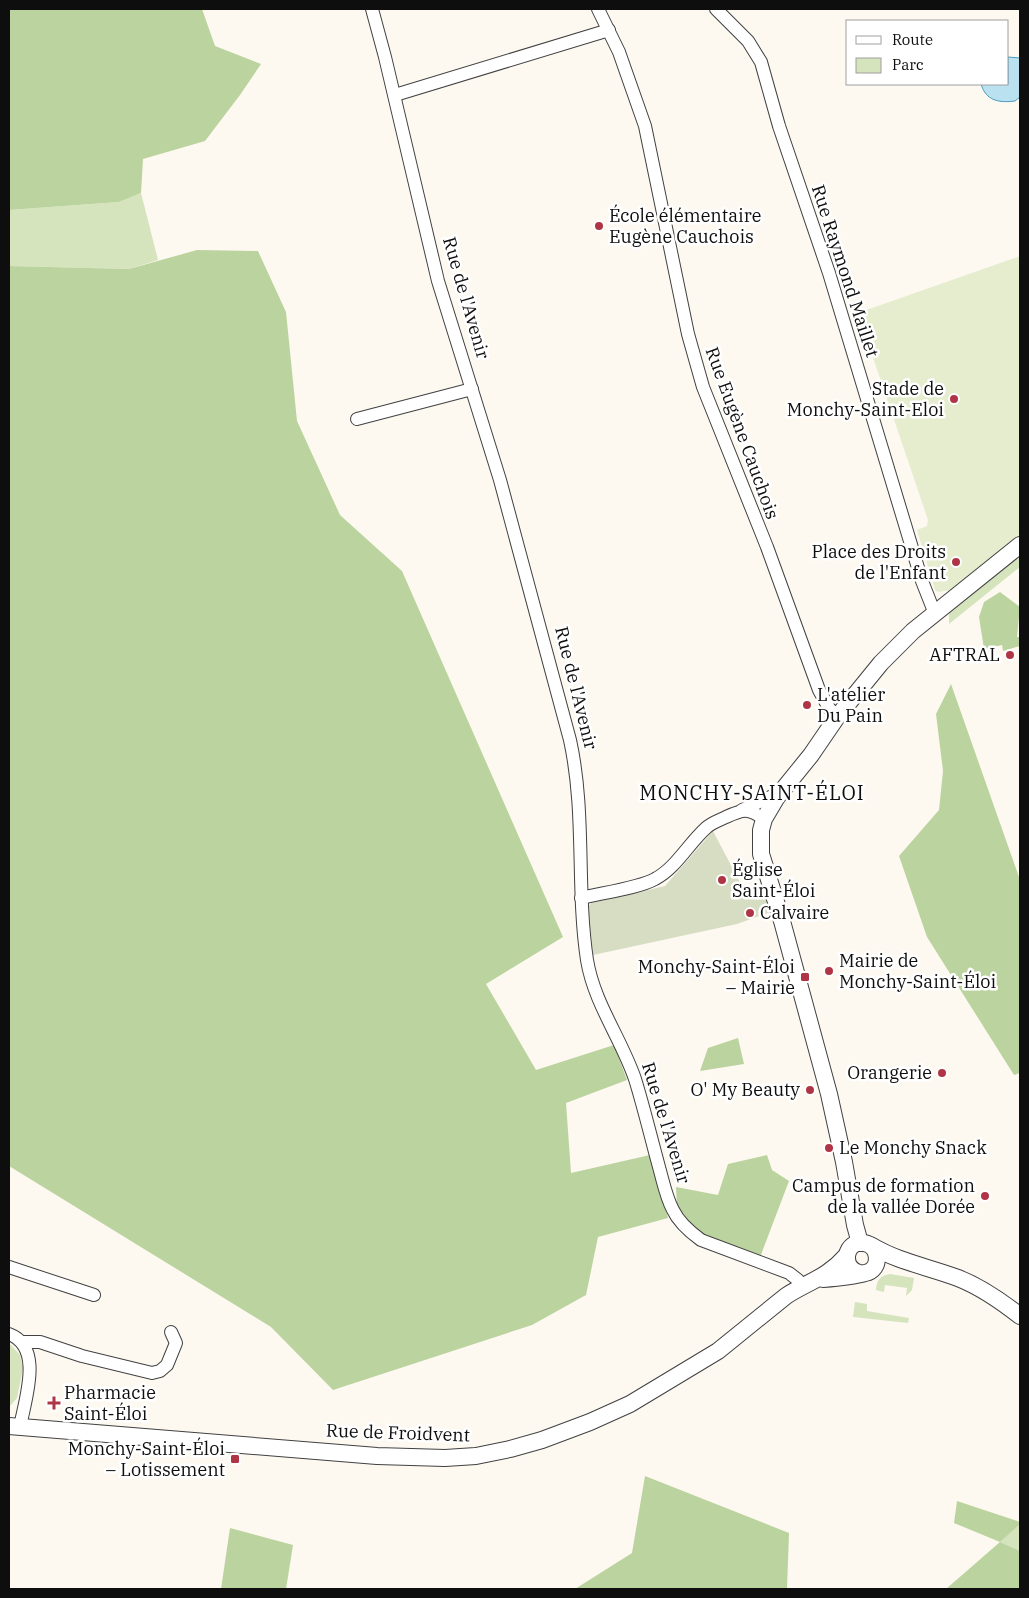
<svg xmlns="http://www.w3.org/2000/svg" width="1029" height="1598" font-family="'IBM Plex Serif',serif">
  <rect width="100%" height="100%" fill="#fdf9f0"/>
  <!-- green -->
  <g fill="#d5e4bd">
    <polygon points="141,193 158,260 129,269 9,266 9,210 119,202"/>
    <polygon points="1020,555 1020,567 949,624 949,613"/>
    <path d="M 890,1274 L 914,1278 L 912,1290 L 906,1296 L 907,1288 L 885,1285 L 884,1292 L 876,1290 C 877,1279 880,1276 890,1274 Z"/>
    <polygon points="855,1302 867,1304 867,1311 909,1318 908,1323 853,1317"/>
    <polygon points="9,1343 20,1355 23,1368 17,1398 9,1407"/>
    <polygon points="1020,1521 1020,1551 1000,1542"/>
  </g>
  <!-- forest -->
  <g fill="#bbd39e">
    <polygon points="9,9 202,9 215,46 261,64 240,95 205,141 143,159 141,193 119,202 9,210"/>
    <polygon points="197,250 258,251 286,312 297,421 340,515 402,571 563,937 486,984 536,1070 614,1045 627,1080 566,1103 571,1173 650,1155 668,1218 598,1237 586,1295 532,1325 333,1390 271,1327 9,1166 9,266 129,269"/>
    <polygon points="1000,592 1020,607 1017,637 1020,637 1020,646 1003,651 1002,645 984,649 979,617 984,602"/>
    <polygon points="951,684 1020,880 1020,1073 1014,1075 927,937 899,856 939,810 943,771 936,714"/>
    <polygon points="738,1038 744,1064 700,1071 708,1048"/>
    <polygon points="767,1155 772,1170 789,1181 759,1260 701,1236 677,1207 676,1187 718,1195 728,1164"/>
    <polygon points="645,1476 789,1533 787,1589 789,1589 575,1589 632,1553"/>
    <polygon points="957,1501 1020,1522 1020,1524 1000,1542 1020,1551 1020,1589 946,1589 1000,1542 954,1523"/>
    <polygon points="230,1528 293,1545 286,1589 221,1589"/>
  </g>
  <!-- cemetery -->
  <polygon fill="#d7ddc3" points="713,831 742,886 746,896 766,888 773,911 737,924 593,955 588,907 591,903 665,886"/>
  <!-- pitch -->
  <polygon fill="#e5edce" points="1020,256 1020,534 951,590 938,592 935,590 917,530 927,526 928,520 858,313"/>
  <!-- water -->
  <path fill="#bae1ef" stroke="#499bbf" d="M 1008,57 L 1020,58 L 1020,97 L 1015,101 C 999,103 986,101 981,84 L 1008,84 Z"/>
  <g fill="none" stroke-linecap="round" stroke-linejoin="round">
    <!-- minor casing -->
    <g stroke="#414141" stroke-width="14">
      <g id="minor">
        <path d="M 372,9 L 385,57 L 438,281 L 500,480 L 570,740 C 586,813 576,887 587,960 C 594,1003 621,1038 635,1079 C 644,1108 651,1138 659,1167 C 663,1181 666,1197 673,1210 C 679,1223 690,1232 701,1240 L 789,1273 L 798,1280 L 801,1287"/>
        <polyline points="598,9 619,52 645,126 688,334 703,387 767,547 819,690 829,708 837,717"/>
        <polyline points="716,9 748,41 761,62 779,126 829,273 922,581 935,614"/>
        <polyline points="395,95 609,30"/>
        <polyline points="357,419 472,389"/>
        <polyline points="742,810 781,792"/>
        <path d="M 581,898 C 601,893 639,888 655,879 C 676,868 689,843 706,828 C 711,823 720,820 726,817 C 744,809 748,808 764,819"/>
        <polyline points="9,1267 94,1295"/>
        <path d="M 9,1334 C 44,1347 25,1399 20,1427"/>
        <polyline points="22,1342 40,1342 82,1356 152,1373 160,1371 167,1365 176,1343 171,1332"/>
      </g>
    </g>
    <!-- tertiary casing -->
    <g stroke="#414141" stroke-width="18">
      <g id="tertiary">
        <polyline points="860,1243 855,1225 844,1162 829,1094 782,921 761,854 761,830 764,819 777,797 811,755 837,717 881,663 913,631 1020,545"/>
        <path d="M 872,1246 C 899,1262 929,1267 958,1278 C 981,1287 1001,1301 1020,1316"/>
        <path d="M 823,1279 C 835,1278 854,1276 865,1273 C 882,1270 880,1245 864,1243 C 845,1240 840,1267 859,1273"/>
        <path d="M 9,1426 L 377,1456 L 445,1458 L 476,1456 L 510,1449 L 542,1440 L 590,1422 L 630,1404 L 718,1351 L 786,1296 C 809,1281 827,1278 847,1255"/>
      </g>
    </g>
    <!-- minor -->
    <use href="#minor" stroke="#fff" stroke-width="12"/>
    <!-- tertiary -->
    <use href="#tertiary" stroke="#fff" stroke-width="16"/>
  </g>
  <!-- markers -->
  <g fill="#af3546" stroke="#fff" stroke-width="2">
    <circle cx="599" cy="226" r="5"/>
    <circle cx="954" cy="399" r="5"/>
    <circle cx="956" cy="562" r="5"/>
    <circle cx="1010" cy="655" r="5"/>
    <circle cx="807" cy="705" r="5"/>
    <circle cx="722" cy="880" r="5"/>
    <circle cx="750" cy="913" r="5"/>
    <circle cx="829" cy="971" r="5"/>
    <rect x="800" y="972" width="10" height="10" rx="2.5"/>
    <circle cx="942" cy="1073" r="5"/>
    <circle cx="810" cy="1090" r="5"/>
    <circle cx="829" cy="1148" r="5"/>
    <circle cx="985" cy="1196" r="5"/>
    <path d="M51.5 1395.5h5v5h5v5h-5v5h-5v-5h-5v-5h5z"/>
    <rect x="230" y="1454" width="10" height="10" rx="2.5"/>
  </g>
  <g text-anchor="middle" stroke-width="5" stroke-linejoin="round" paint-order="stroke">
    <!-- poi labels -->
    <g font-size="18" fill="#0e0e0e" stroke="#fff" text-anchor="end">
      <text x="609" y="222" text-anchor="start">École élémentaire<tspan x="609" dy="21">Eugène Cauchois</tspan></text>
      <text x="944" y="395">Stade de<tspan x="944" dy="21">Monchy-Saint-Eloi</tspan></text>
      <text x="946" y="558">Place des Droits<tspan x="946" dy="21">de l'Enfant</tspan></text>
      <text x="1000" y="661">AFTRAL</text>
      <text x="817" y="701" text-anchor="start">L'atelier<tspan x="817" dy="21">Du Pain</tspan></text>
      <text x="732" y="876" text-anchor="start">Église<tspan x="732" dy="21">Saint-Éloi</tspan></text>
      <text x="760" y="919" text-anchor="start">Calvaire</text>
      <text x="839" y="967" text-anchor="start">Mairie de<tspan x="839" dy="21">Monchy-Saint-Éloi</tspan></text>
      <text x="795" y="973">Monchy-Saint-Éloi<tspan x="795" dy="21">– Mairie</tspan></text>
      <text x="932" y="1079">Orangerie</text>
      <text x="800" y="1096">O' My Beauty</text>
      <text x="839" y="1154" text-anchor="start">Le Monchy Snack</text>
      <text x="975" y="1192">Campus de formation<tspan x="975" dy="21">de la vallée Dorée</tspan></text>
      <text x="64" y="1399" text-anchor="start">Pharmacie<tspan x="64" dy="21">Saint-Éloi</tspan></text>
      <text x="225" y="1455">Monchy-Saint-Éloi<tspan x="225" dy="21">– Lotissement</tspan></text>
    </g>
    <!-- street labels -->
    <g font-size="18" fill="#0e0e0e" stroke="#fff">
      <text transform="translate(845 271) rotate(72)" y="6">Rue Raymond Maillet</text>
      <text transform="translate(466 298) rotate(74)" y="6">Rue de l'Avenir</text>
      <text transform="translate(742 433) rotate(70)" y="6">Rue Eugène Cauchois</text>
      <text transform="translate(576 688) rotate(76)" y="6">Rue de l'Avenir</text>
      <text transform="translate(666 1123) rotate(73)" y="6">Rue de l'Avenir</text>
      <text transform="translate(398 1433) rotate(2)" y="6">Rue de Froidvent</text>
    </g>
    <!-- quarter labels -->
    <g font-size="20" letter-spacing="1" fill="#0e0e0e" stroke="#fff">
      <text x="752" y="800">MONCHY-SAINT-ÉLOI</text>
    </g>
  </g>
  <!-- border -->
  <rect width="1029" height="1598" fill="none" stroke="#0e0e0e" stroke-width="20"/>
  <!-- legend -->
  <rect x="846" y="20" width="162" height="65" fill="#ffffff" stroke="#9f9f9f"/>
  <rect x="856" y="36" width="25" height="8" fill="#ffffff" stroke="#9f9f9f"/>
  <text x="892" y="45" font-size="15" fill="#0e0e0e">Route</text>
  <rect x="856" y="58" width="25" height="15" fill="#d5e4bd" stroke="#9f9f9f"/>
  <text x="892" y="70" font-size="15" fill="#0e0e0e">Parc</text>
</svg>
